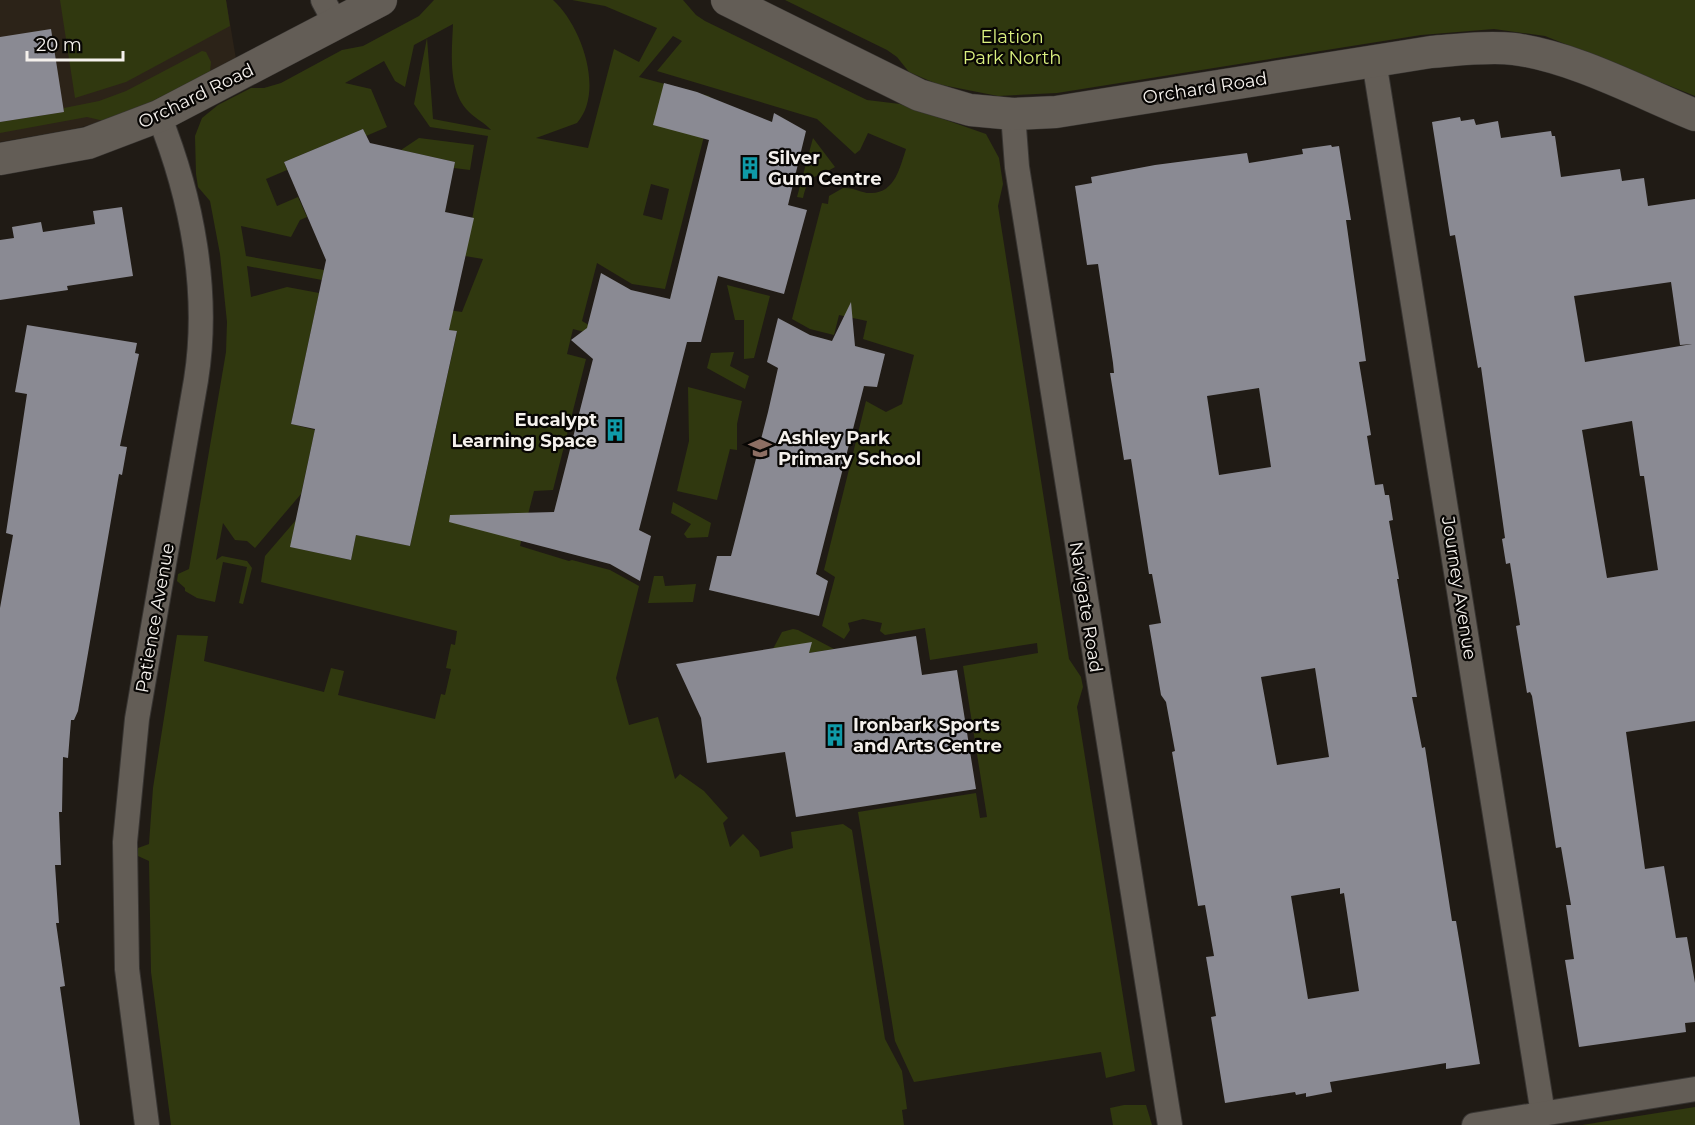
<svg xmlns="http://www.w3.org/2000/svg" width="1695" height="1125" font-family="Montserrat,sans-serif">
  <rect width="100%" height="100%" fill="#201b15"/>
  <!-- built -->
  <polygon fill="#2c2318" points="0,0 226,0 236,59 165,96 115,118 74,129 0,142"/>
  <!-- green -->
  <g fill="#30380f" fill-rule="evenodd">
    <polygon points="60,0 226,0 230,26 126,82 75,98"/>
    <path d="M 434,0 L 553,0 C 581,25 605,91 577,123 L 536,138 L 588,148 L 614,49 L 639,62 L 657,28 L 605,6 L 572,0 L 683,0 L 696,15 L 705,21 L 867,100 L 900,104 L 986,134 L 999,158 L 1003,184 L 998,206 L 1069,659 L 1081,677 L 1083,687 L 1077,707 L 1135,1071 L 1106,1078 L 1101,1052 L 914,1082 L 895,1041 L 858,812 L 976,793 L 980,818 L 987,817 L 963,666 L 1038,653 L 1037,643 L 930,660 L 925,628 L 885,635 L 880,631 L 882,623 L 863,619 L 848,623 L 850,630 L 844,639 L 822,626 L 835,577 L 824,570 L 866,401 L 886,412 L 902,404 L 914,355 L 863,339 L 867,321 L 839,315 L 834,335 L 810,329 L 792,319 L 822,203 L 828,204 L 829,196 L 843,188 C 853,187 861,193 870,193 C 895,194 900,167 906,149 L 868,133 L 860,150 L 855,154 L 817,119 L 657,71 L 682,41 L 673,36 L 639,77 L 709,96 L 713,101 L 665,289 L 632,284 L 597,263 L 582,321 L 594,328 L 592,334 L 573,329 L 567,354 L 586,359 L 553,490 L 534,491 L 520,546 L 569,561 L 572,560 L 610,570 L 639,586 L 616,678 L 629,725 L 658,717 L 675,779 L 680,774 L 704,791 L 728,818 L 723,823 L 730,847 L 743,834 L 759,851 L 760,857 L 793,848 L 791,832 L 843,824 L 852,830 L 885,1039 L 902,1071 L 907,1109 L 902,1110 L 904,1125 L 171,1125 L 151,972 L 149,861 L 138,856 L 138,848 L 149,844 L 153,788 L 177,635 L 208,636 L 204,661 L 324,692 L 331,668 L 344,671 L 338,695 L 435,719 L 441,694 L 445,695 L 451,669 L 446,668 L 451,644 L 455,645 L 457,631 L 261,582 L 265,556 L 296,520 L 291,547 L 351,560 L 356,535 L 410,546 L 457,332 L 436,327 L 441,309 L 462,312 L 483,259 L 465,256 L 488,136 L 430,127 L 414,104 L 427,38 L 414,45 L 405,87 L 395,81 L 384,61 L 345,83 L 371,89 L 387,127 L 366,136 L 363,129 L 284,162 L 287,170 L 266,179 L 277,206 L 298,197 L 307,217 L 300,220 L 291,237 L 241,226 L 246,256 L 324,270 L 322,280 L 247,266 L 251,297 L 287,287 L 319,293 L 291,424 L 315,430 L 301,494 L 255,548 L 247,541 L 235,540 L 223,523 L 216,560 L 222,556 L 247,561 L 252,568 L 243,604 L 239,603 L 247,567 L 223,562 L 215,602 L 197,598 L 185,591 L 185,588 L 177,581 L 178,574 L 189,569 L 226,352 L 227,322 L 220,254 L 210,201 L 198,187 L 196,174 L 195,136 L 202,118 L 218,105 L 251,88 L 264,88 L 281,83 L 342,50 L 363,46 L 419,16 ZM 453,24 C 452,51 447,91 469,112 C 476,119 485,123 491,130 L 433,119 L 427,38 ZM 651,184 L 669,189 L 662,220 L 643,215 Z"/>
    <polygon points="785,0 1695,0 1695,96 1545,36 1494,29 1421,35 1057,93 998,96 937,84 909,72 897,57 887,50"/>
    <polygon points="202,51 206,52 211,62 210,72 139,108 104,121 87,117 0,133 0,122 64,112 64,108 99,101 126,91"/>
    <polygon points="419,138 474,145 470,170 454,168 455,162 401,150"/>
    <path d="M 813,138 L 835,167 C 815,179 809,172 803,198 L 797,197 Z"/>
    <polygon points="727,285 770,296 754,358 744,359 744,320 735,320"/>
    <polygon points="734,352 730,366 749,376 745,389 707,368 711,353"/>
    <polygon points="688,387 742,401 737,424 737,450 730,449 717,500 677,491 689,441"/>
    <polygon points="673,502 711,523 708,537 687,538 684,534 691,524 671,513"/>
    <polygon points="654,576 663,576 665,586 696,584 693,602 648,603"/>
    <polygon points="793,629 798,630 834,649 802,654 773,649 782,632"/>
    <polygon points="1124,1105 1146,1105 1152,1125 1113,1125 1110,1108"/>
    <polygon points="1695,1107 1695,1125 1582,1125"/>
  </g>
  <!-- building -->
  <g fill="#8a8a93" fill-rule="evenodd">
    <polygon points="51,29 64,112 0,122 0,37"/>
    <polygon points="664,83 697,92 772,122 774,113 806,131 788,205 807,210 784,294 718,276 701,342 687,342 639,530 651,536 640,581 610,564 449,522 450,515 554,512 593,359 571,340 587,328 601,273 631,290 670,299 709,140 653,125"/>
    <path d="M 1460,117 L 1461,121 L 1474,119 L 1476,125 L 1498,121 L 1501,138 L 1551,131 L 1552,136 L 1555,136 L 1561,177 L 1620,169 L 1622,181 L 1644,178 L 1648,206 L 1695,199 L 1695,721 L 1626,732 L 1645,869 L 1664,866 L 1676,938 L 1687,937 L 1695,983 L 1695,1022 L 1685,1023 L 1686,1032 L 1579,1047 L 1565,960 L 1574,959 L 1566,905 L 1571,905 L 1561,847 L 1556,848 L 1532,696 L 1530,692 L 1527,693 L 1516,626 L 1520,625 L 1510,563 L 1506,564 L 1502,539 L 1505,538 L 1481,367 L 1478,368 L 1455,235 L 1450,236 L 1432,122 ZM 1671,282 L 1680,345 L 1692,344 L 1585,362 L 1574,296 ZM 1632,421 L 1640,476 L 1644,476 L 1658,570 L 1607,578 L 1582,430 Z"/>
    <polygon points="363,129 370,143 455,162 445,212 474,218 449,330 457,331 410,546 356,535 351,560 290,547 315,429 291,424 326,260 284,162"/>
    <path d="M 1331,145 L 1332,147 L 1339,146 L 1351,220 L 1346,220 L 1366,361 L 1359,362 L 1371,435 L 1367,436 L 1375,485 L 1383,484 L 1385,495 L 1389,495 L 1393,520 L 1389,521 L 1399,579 L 1397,579 L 1417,697 L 1412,697 L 1422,748 L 1425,747 L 1452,921 L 1456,921 L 1480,1064 L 1446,1069 L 1446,1063 L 1330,1082 L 1332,1092 L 1306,1097 L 1306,1093 L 1296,1095 L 1295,1092 L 1225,1103 L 1211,1017 L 1216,1016 L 1206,957 L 1214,956 L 1205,905 L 1198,906 L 1172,752 L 1175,751 L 1166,702 L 1161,695 L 1149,625 L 1161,623 L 1152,574 L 1149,574 L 1131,459 L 1124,460 L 1110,373 L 1114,373 L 1113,363 L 1098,264 L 1087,265 L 1075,186 L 1092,183 L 1091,177 L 1155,165 L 1247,153 L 1249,163 L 1303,154 L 1302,149 ZM 1259,388 L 1271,467 L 1219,475 L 1207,396 ZM 1315,668 L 1329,757 L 1277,765 L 1261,677 ZM 1340,888 L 1340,894 L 1344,893 L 1359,991 L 1308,999 L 1291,896 Z"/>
    <polygon points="122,207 133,276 67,286 68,290 0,300 0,240 14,238 12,227 41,222 43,232 95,224 93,211"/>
    <polygon points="851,302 855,346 885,354 877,387 864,386 816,574 828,581 819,616 709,590 717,556 731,556 768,412 778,368 767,362 778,318 810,335 832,341"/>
    <polygon points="27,325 137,343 135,353 139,354 120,446 127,447 122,475 119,474 78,711 74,720 71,720 68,758 63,757 62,812 59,812 61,865 55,865 59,923 56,923 65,986 60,987 80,1125 0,1125 0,608 13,535 6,533 27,394 15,392"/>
    <polygon points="916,636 922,675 957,670 976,789 796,817 785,752 707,763 701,718 676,664 812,642 809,653"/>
  </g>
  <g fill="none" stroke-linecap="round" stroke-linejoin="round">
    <!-- minor casing -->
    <g stroke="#383532" stroke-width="26">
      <g id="minor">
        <polyline points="323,0 336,24"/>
        <polyline points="1374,61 1543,1114"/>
        <polyline points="1013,114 1017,167 1170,1125"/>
        <path d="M 147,1125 L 127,969 L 125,842 L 137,719 L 196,380 C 210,292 192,198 159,116"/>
        <polyline points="1474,1125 1695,1089"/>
      </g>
    </g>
    <!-- tertiary casing -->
    <g stroke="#383532" stroke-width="33">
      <g id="tertiary">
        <path d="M 727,0 L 919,95 L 970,110 L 1013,114 L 1056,112 L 1431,52 C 1458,50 1487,46 1514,49 C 1574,57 1639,92 1695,115"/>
        <polyline points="0,159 88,143 159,116 381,0"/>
      </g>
    </g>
    <!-- minor -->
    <use href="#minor" stroke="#635d56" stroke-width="24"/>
    <!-- tertiary -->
    <use href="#tertiary" stroke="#635d56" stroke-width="32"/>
  </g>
  <!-- icons -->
  <defs>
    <g id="building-bare" transform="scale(1.8)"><path d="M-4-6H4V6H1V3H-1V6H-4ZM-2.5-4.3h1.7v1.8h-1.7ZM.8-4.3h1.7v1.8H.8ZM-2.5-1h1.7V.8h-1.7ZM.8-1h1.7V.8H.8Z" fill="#0f9aa8" stroke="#080604" stroke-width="2.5" paint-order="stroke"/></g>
    <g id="school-bare" transform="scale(1.8)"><path d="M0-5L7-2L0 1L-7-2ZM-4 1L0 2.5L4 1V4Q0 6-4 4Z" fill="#8d6e63" stroke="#080604" stroke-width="2.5" paint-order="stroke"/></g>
  </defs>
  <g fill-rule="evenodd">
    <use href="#building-bare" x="750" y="168"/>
    <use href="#building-bare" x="615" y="430"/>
    <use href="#school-bare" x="760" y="448"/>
    <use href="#building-bare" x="835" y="735"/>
  </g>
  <g text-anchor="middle" stroke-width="4.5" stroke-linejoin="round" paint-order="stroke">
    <!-- park labels -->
    <g font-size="18" fill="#daf07f" stroke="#080604">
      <text x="1012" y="43">Elation<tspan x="1012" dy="21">Park North</tspan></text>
    </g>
    <!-- street labels -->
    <g font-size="18" fill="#f5f1ed" stroke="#080604">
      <text transform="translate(1205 88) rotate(-9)" y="6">Orchard Road</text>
      <text transform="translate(196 96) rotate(-26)" y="6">Orchard Road</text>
      <text transform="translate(1459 588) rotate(81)" y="6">Journey Avenue</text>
      <text transform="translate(1086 607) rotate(81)" y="6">Navigate Road</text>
      <text transform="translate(155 618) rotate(-80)" y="6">Patience Avenue</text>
    </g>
    <!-- poi labels -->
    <g font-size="18" font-weight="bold" fill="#f5f1ed" stroke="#080604" text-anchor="start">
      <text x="768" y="164">Silver<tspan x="768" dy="21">Gum Centre</tspan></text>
      <text x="597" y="426" text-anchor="end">Eucalypt<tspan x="597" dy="21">Learning Space</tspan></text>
      <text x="778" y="444">Ashley Park<tspan x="778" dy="21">Primary School</tspan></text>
      <text x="853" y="731">Ironbark Sports<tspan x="853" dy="21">and Arts Centre</tspan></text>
    </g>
  </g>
  <!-- scale -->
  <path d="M27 51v9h96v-9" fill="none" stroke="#f5f1ed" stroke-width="3"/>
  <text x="36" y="51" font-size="18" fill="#f5f1ed" stroke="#080604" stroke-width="4.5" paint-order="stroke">20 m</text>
</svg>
